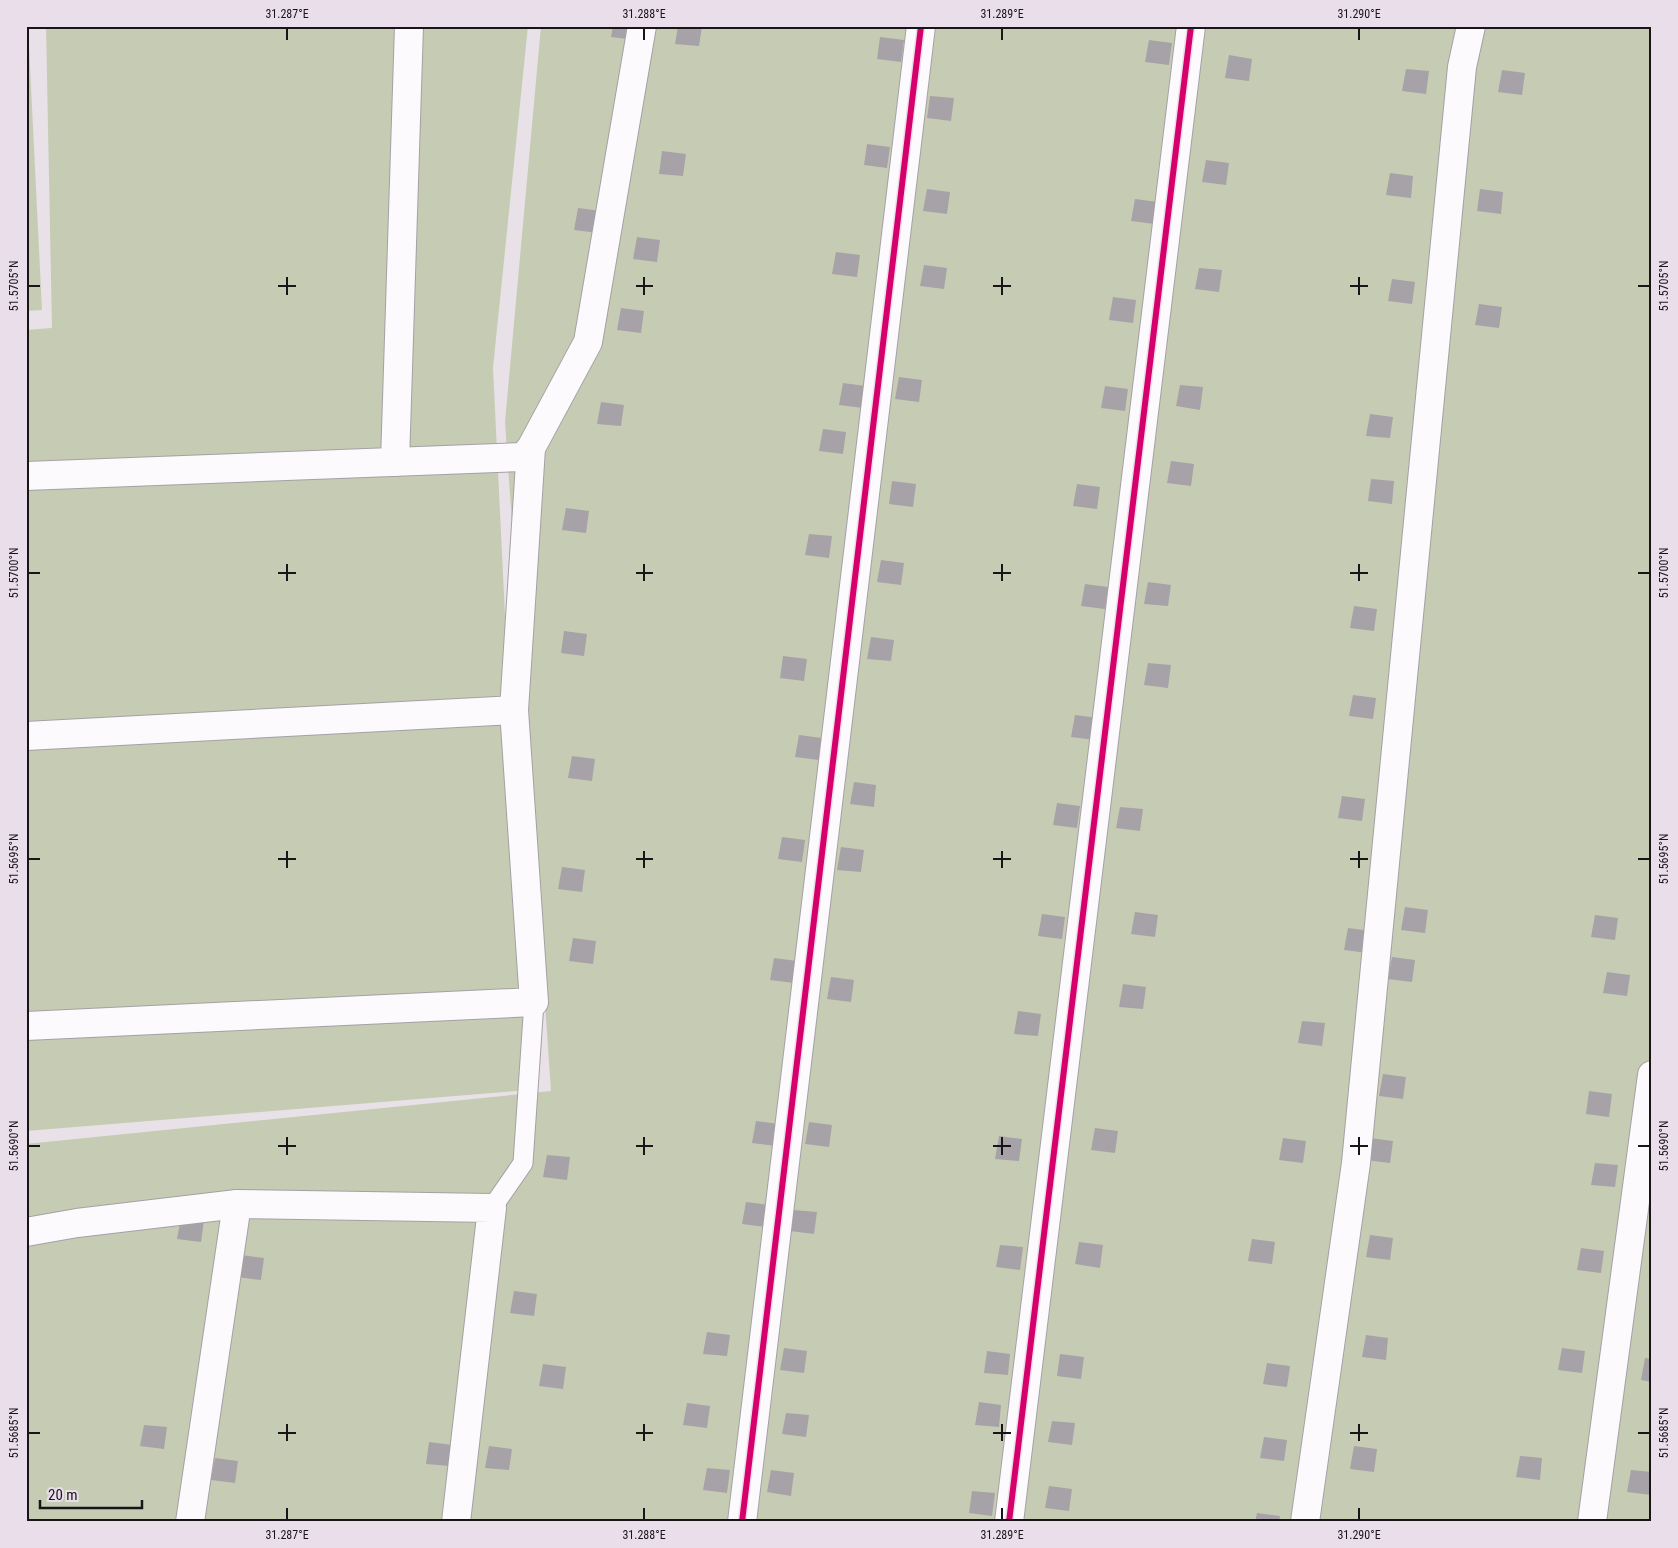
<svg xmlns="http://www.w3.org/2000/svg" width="1678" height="1548" font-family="'Roboto Condensed',sans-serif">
  <rect width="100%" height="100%" fill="#e8e1e8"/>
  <!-- green -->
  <g fill="#c6ccb3">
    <polygon points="26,26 28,26 42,310 26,311"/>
    <polygon points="46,26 528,26 493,368 528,1090 26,1131 26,330 52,328"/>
    <polygon points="541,26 1652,26 1652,1522 26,1522 26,1144 551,1091 505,422"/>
  </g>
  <!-- building -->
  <g fill="#a7a2a7">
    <polygon points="613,26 637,26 635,40 611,37"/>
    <polygon points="678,26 702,26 699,46 675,44"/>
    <polygon points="880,37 904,40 901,62 877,59"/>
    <polygon points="1149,40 1172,43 1169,65 1145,62"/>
    <polygon points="1229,55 1252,59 1249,81 1225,78"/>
    <polygon points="1406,69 1429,71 1426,94 1402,91"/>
    <polygon points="1502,70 1525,73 1522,95 1498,92"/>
    <polygon points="930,96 954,98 951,121 927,118"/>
    <polygon points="867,144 890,147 887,168 864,165"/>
    <polygon points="662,151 686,154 683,176 659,174"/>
    <polygon points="1206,160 1229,163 1226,185 1202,182"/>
    <polygon points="1390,173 1413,176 1411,198 1386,195"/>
    <polygon points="927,189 950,192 947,214 923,211"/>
    <polygon points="1480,189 1503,192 1501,214 1477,211"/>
    <polygon points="1135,199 1158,202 1155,224 1131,221"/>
    <polygon points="578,208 601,211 598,233 574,230"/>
    <polygon points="637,237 660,240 657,262 633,259"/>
    <polygon points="836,252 860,255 857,277 832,274"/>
    <polygon points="924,265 947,268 944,289 920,286"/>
    <polygon points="1199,268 1222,270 1219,292 1195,289"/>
    <polygon points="1392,279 1415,282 1412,304 1388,301"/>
    <polygon points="1113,297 1136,300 1133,323 1109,320"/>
    <polygon points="1479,304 1502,307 1499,328 1475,325"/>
    <polygon points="621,308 644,311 641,333 617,330"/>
    <polygon points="899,377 922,380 919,402 895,399"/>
    <polygon points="843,383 866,386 863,408 839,405"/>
    <polygon points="1180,385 1203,387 1200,410 1176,406"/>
    <polygon points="1105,386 1128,389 1125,411 1101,408"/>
    <polygon points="601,402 624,405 621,426 597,424"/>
    <polygon points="1370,414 1393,417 1390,438 1366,436"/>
    <polygon points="823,429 846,432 843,454 819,451"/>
    <polygon points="1171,461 1194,464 1191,486 1167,483"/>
    <polygon points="1371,479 1394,481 1392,504 1368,501"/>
    <polygon points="892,481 916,484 913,507 889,504"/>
    <polygon points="1077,484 1100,487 1097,509 1073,506"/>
    <polygon points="566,508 589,511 586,533 562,530"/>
    <polygon points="809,534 832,536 829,558 805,555"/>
    <polygon points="881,560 904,563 901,585 877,582"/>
    <polygon points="1148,582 1171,585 1168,606 1144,604"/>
    <polygon points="1085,584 1108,587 1105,609 1081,606"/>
    <polygon points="1354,606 1377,609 1374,631 1350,628"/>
    <polygon points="564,631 587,634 584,656 561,653"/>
    <polygon points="871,637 894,640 891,661 867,659"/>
    <polygon points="783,656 807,659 804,681 780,678"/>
    <polygon points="1148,663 1171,665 1168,688 1144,685"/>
    <polygon points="1353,695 1376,698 1373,719 1349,716"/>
    <polygon points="1075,715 1098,718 1095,740 1071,737"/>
    <polygon points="799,735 822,738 819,760 795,757"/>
    <polygon points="572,756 595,759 592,781 568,778"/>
    <polygon points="854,782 876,785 874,807 850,804"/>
    <polygon points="1342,796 1365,799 1362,821 1338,818"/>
    <polygon points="1057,803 1080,806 1077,828 1053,825"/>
    <polygon points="1120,807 1143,809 1140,831 1116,828"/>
    <polygon points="782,837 805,840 802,862 778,859"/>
    <polygon points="841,847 864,850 861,872 837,870"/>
    <polygon points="562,867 585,870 582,892 558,889"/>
    <polygon points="1405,907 1428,910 1425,933 1401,930"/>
    <polygon points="1135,912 1158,915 1155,937 1131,934"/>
    <polygon points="1042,914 1065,917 1062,939 1038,936"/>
    <polygon points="1595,915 1618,918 1615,940 1591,937"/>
    <polygon points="1348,928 1371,931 1368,953 1344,950"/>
    <polygon points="573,938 596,941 593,964 569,961"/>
    <polygon points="1392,957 1415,960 1412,982 1388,979"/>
    <polygon points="774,958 797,961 794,983 770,980"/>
    <polygon points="1607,972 1630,975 1627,996 1603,993"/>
    <polygon points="831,977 854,980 851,1002 827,999"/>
    <polygon points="1123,984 1146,987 1143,1009 1119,1007"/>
    <polygon points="1018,1011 1041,1014 1038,1036 1014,1034"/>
    <polygon points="1302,1021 1325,1023 1322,1046 1298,1043"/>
    <polygon points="1383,1074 1406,1077 1403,1099 1379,1096"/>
    <polygon points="1589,1091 1612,1094 1609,1117 1586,1114"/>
    <polygon points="756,1121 779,1124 776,1146 752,1143"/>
    <polygon points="809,1122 832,1125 829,1147 805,1144"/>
    <polygon points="1095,1128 1118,1131 1115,1153 1091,1150"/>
    <polygon points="999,1136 1022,1139 1019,1161 995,1159"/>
    <polygon points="1283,1138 1306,1141 1303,1163 1279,1160"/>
    <polygon points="1370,1138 1393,1141 1390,1163 1366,1160"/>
    <polygon points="547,1155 570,1157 567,1180 543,1177"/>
    <polygon points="1595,1163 1618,1165 1615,1187 1591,1185"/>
    <polygon points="746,1202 769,1205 766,1227 742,1224"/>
    <polygon points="794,1210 817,1212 814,1234 790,1231"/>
    <polygon points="181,1217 204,1220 201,1242 177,1239"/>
    <polygon points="1370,1235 1393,1238 1390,1260 1366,1257"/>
    <polygon points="1252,1239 1275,1242 1272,1264 1248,1261"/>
    <polygon points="1079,1242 1103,1245 1100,1268 1075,1264"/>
    <polygon points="1000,1245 1023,1247 1020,1270 996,1267"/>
    <polygon points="1581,1248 1604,1251 1601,1273 1577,1270"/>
    <polygon points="241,1255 264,1258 261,1280 237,1277"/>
    <polygon points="514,1291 537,1294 534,1316 510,1313"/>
    <polygon points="707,1332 730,1335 727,1356 703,1354"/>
    <polygon points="1366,1335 1388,1338 1386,1360 1362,1357"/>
    <polygon points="784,1348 807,1351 804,1373 780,1370"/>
    <polygon points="1562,1348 1585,1351 1582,1373 1558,1370"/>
    <polygon points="987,1351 1010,1354 1008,1375 984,1373"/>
    <polygon points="1060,1354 1084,1357 1081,1379 1057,1376"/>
    <polygon points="1645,1358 1652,1359 1652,1382 1641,1380"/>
    <polygon points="1267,1363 1290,1366 1287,1387 1263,1384"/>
    <polygon points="543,1364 566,1367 563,1389 539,1386"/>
    <polygon points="979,1402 1001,1405 999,1427 975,1425"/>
    <polygon points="687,1403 710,1406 707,1428 683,1425"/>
    <polygon points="786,1413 809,1415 806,1437 782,1434"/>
    <polygon points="1052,1421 1075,1423 1072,1445 1048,1442"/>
    <polygon points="144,1425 167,1427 164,1449 140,1446"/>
    <polygon points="1264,1437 1287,1440 1284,1461 1260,1458"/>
    <polygon points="429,1442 453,1445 450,1466 426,1464"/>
    <polygon points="489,1446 512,1449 509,1470 485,1468"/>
    <polygon points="1354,1446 1377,1449 1374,1472 1350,1469"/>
    <polygon points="1520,1456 1542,1458 1540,1480 1516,1477"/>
    <polygon points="215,1458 238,1461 235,1483 211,1480"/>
    <polygon points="707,1468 730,1470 727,1493 703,1490"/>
    <polygon points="771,1470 794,1473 791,1496 767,1492"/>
    <polygon points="1631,1470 1652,1472 1651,1495 1627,1492"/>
    <polygon points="1049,1486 1072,1489 1069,1511 1045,1508"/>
    <polygon points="972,1491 995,1493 992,1516 969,1513"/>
    <polygon points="1257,1513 1280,1516 1279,1522 1255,1522"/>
  </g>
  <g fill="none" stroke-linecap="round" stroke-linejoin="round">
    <!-- service casing -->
    <g stroke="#a5a0a5" stroke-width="21">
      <polyline id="service" points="492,1208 523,1163 534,1002"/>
    </g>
    <!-- minor casing -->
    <g stroke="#a5a0a5" stroke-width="30">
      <g id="minor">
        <polyline points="395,462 409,26"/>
        <polyline points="26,476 523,457 531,448 588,342 642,26"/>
        <polyline points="26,736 514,710 531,448"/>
        <polyline points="26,1026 534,1002 514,710"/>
        <polyline points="26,1232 77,1223 237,1204 492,1208 456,1522"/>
        <polyline points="190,1522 237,1204"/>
        <polyline points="742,1522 921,26"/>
        <polyline points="1009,1522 1191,26"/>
        <polyline points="1305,1522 1356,1163 1462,67 1471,26"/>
        <polyline points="1592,1522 1652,1075"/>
      </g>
    </g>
    <!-- service -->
    <use href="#service" stroke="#fcfafc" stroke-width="19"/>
    <!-- minor -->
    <use href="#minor" stroke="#fcfafc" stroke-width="28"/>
    <!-- cycleway casing -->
    <g stroke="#ebdeeb" stroke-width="9">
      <g id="cycleway">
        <polyline points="742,1522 921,26"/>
        <polyline points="1009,1522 1191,26"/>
      </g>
    </g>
    <!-- cycleway -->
    <use href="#cycleway" stroke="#d6006c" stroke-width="6"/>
  </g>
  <!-- ticks -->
  <path fill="none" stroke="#181418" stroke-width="2" d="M 287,28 L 287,40M 644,28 L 644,40M 1002,28 L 1002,40M 1359,28 L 1359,40M 287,277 L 287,295M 644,277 L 644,295M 1002,277 L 1002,295M 1359,277 L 1359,295M 28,286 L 40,286M 278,286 L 296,286M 636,286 L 653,286M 993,286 L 1011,286M 1350,286 L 1368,286M 1638,286 L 1650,286M 287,564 L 287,581M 644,564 L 644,581M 1002,564 L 1002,581M 1359,564 L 1359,581M 28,573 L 40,573M 278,573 L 296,573M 636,573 L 653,573M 993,573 L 1011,573M 1350,573 L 1368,573M 1638,573 L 1650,573M 287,851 L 287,868M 644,851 L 644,868M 1002,851 L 1002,868M 1359,851 L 1359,868M 28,859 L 40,859M 278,859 L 296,859M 636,859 L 653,859M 993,859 L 1011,859M 1350,859 L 1368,859M 1638,859 L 1650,859M 287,1137 L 287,1155M 644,1137 L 644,1155M 1002,1137 L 1002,1155M 1359,1137 L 1359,1155M 28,1146 L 40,1146M 278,1146 L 296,1146M 636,1146 L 653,1146M 993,1146 L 1011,1146M 1350,1146 L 1368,1146M 1638,1146 L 1650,1146M 287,1424 L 287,1441M 644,1424 L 644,1441M 1002,1424 L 1002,1441M 1359,1424 L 1359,1441M 28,1433 L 40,1433M 278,1433 L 296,1433M 636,1433 L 653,1433M 993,1433 L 1011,1433M 1350,1433 L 1368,1433M 1638,1433 L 1650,1433M 287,1508 L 287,1520M 644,1508 L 644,1520M 1002,1508 L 1002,1520M 1359,1508 L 1359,1520"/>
  <!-- border -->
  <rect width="1678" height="1548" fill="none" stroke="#ebdeeb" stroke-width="55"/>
  <!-- scale -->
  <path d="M40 1500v8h102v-8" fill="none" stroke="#181418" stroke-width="2.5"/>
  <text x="48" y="1500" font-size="15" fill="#181418" stroke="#ebdeeb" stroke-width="4" paint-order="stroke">20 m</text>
  <rect x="28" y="28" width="1622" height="1492" fill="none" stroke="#181418" stroke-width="2"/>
  <g font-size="12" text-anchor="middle" fill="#181418">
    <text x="287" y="18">31.287°E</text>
    <text x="644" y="18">31.288°E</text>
    <text x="1002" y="18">31.289°E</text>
    <text x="1359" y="18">31.290°E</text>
    <text transform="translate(14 286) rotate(-90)" y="4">51.5705°N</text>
    <text transform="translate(1664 286) rotate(-90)" y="4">51.5705°N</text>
    <text transform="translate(14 573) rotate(-90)" y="4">51.5700°N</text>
    <text transform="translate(1664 573) rotate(-90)" y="4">51.5700°N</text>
    <text transform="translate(14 859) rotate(-90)" y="4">51.5695°N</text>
    <text transform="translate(1664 859) rotate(-90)" y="4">51.5695°N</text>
    <text transform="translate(14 1146) rotate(-90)" y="4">51.5690°N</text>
    <text transform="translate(1664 1146) rotate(-90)" y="4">51.5690°N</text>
    <text transform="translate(14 1433) rotate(-90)" y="4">51.5685°N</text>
    <text transform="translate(1664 1433) rotate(-90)" y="4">51.5685°N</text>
    <text x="287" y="1539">31.287°E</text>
    <text x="644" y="1539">31.288°E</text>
    <text x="1002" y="1539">31.289°E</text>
    <text x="1359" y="1539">31.290°E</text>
  </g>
</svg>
